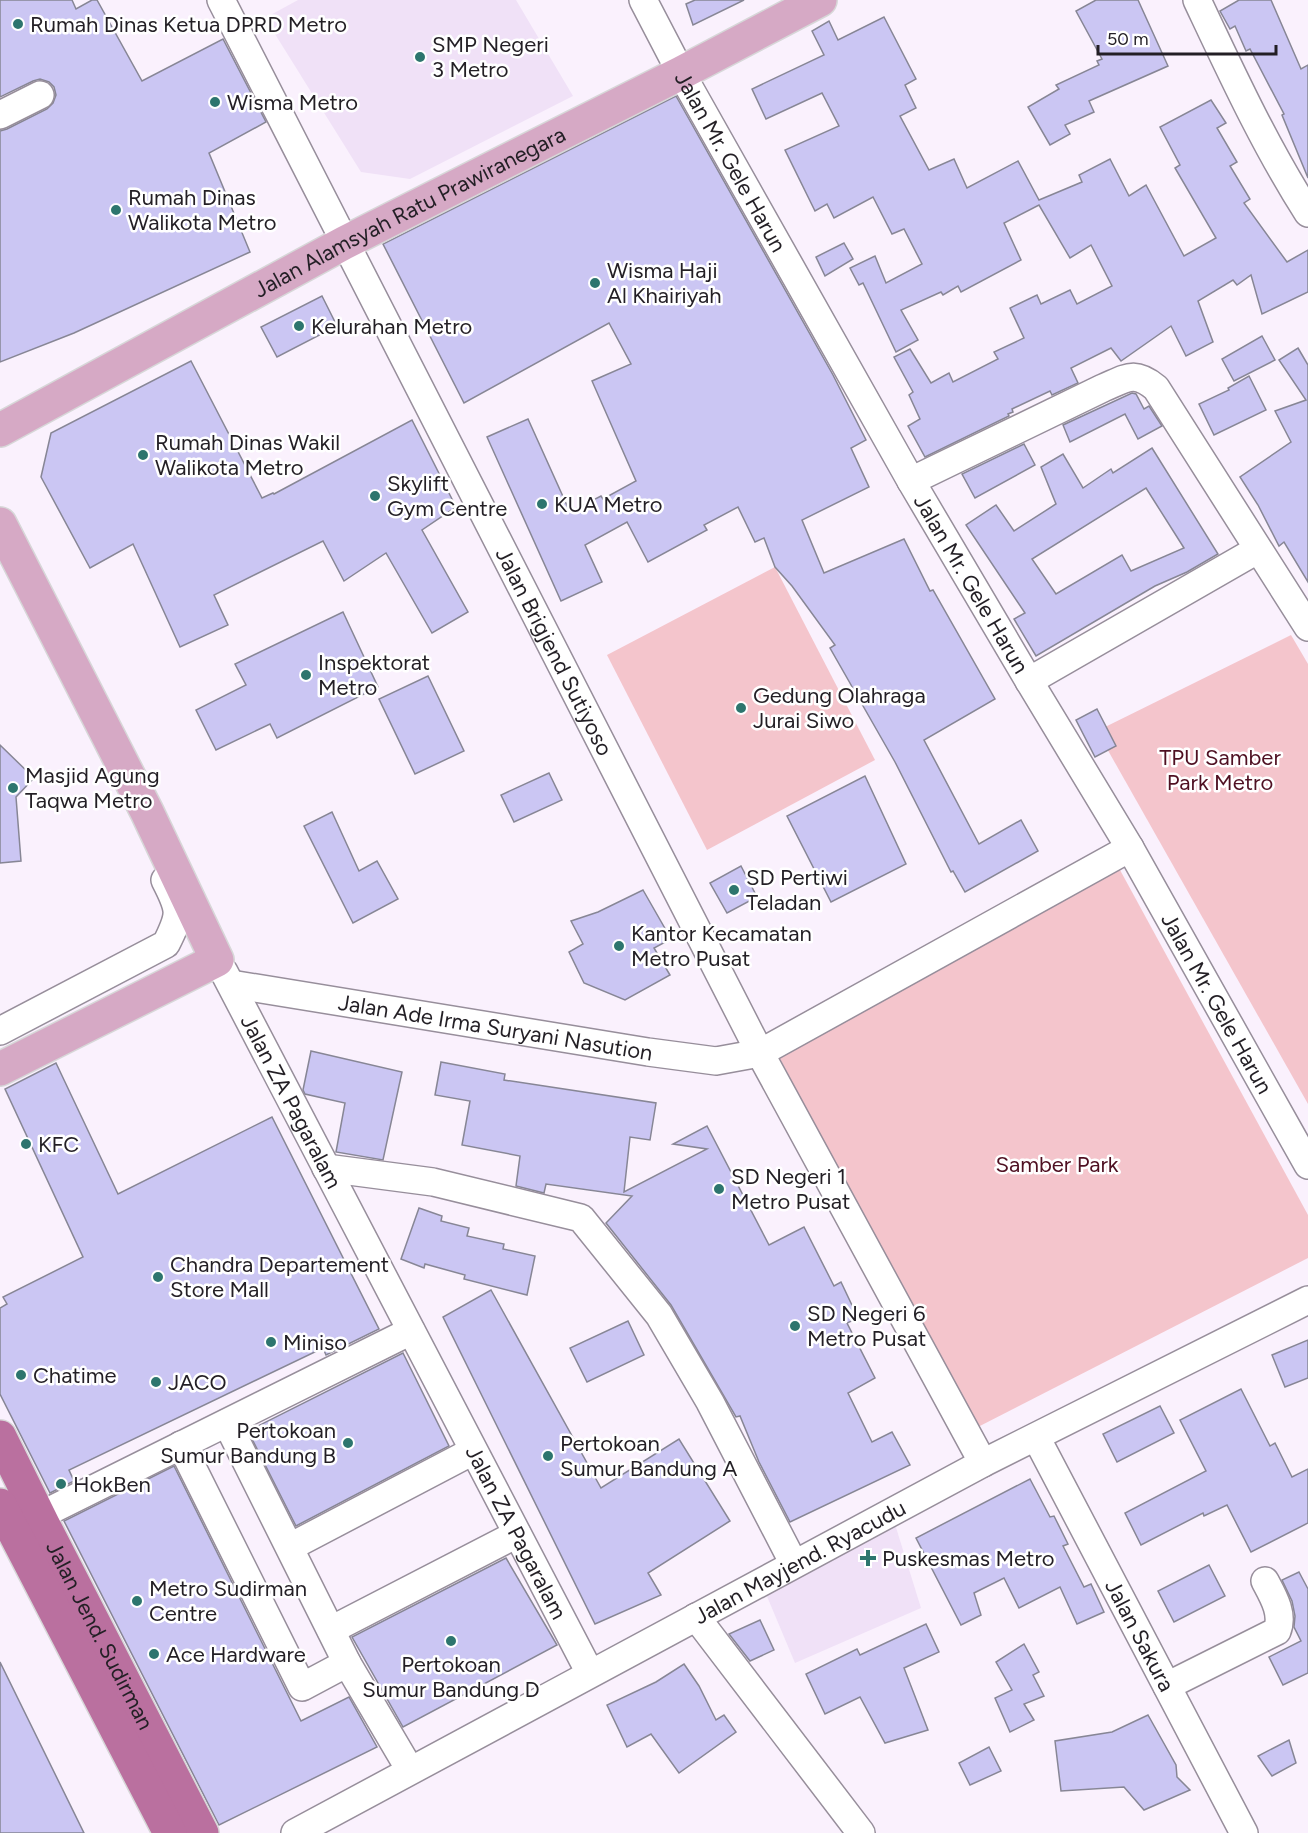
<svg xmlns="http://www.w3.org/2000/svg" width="1308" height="1833" font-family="Figtree,sans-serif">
  <rect width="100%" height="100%" fill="#faf1fd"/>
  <!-- built -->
  <g fill="#f0e1f7">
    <polygon points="298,0 516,0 573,96 410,179 361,172 265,18"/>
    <polygon points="894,1521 921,1608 795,1663 766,1594"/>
  </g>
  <!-- green -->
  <g fill="#f4c5cc">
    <polygon points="775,567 875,760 707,850 607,655"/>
    <polygon points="1291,635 1308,664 1308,1104 1097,731"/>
    <polygon points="1120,870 1308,1215 1308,1258 974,1429 777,1053"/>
  </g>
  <!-- building -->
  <g fill="#cbc6f3" stroke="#878695" stroke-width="1.5" fill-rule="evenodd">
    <polygon points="0,0 72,0 76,9 92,0 97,0 142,81 223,39 266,122 209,153 250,252 74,333 0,362 0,131 7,129 47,109 53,103 56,95 54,87 49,82 40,79 33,81 0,97"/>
    <polygon points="695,0 744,0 693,25 686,4"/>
    <polygon points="1096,0 1138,0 1168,66 1089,101 1094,112 1065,125 1070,134 1050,145 1028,107 1059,89 1056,85 1099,65 1097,61 1102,59 1076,11"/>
    <polygon points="1239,0 1271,0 1301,69 1308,65 1308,178 1282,115 1284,114 1250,49 1246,51 1235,26 1230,29 1220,11"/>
    <polygon points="884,17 916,79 905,85 916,108 900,116 929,170 954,159 967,188 1018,161 1039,200 1082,182 1079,175 1110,159 1129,196 1146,185 1184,256 1216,238 1175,168 1180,165 1160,127 1211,100 1226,123 1217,128 1237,162 1230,166 1250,199 1244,203 1287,262 1308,250 1308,292 1262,314 1251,275 1237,285 1233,280 1198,301 1213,342 1186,356 1171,326 1121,361 1111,348 1071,368 1078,383 1052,395 1050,391 1012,409 1013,412 1008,414 1009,416 925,457 908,426 920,419 909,395 913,392 894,357 910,349 931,383 949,373 953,382 998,359 994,352 1024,338 1010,308 1037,295 1041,304 1070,290 1077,304 1112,286 1091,245 1070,258 1039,205 1004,223 1021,260 961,292 958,286 943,295 941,292 901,310 918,340 896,352 863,283 859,285 850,268 875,256 886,283 922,264 904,229 892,234 873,197 834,218 827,204 815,211 785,150 839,126 822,93 766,119 752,89 824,55 812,31 829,21 838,40"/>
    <polygon points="676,96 833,375 866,440 851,448 869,487 802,520 824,573 904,539 930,591 933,590 995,699 924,740 979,844 1021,820 1038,851 965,892 953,871 951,872 895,762 830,648 835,645 792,586 775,567 764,538 755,542 738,507 704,525 707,530 648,562 627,522 585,545 602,582 561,601 487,437 528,419 570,512 601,496 603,499 636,481 592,381 631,364 609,323 464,403 383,244"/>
    <polygon points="844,243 853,259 825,276 816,257"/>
    <polygon points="322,296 337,326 277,357 261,327"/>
    <polygon points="1262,336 1275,360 1234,381 1222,359"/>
    <polygon points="1298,348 1308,365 1308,582 1284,542 1279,546 1258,505 1240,477 1291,442 1275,411 1306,400 1279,360"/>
    <polygon points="191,361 262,498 273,493 274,494 412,420 456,507 422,530 468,612 432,633 386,553 344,581 323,541 214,595 228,625 180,647 133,544 90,568 41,477 51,433"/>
    <polygon points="1249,376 1266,410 1214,435 1199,404 1229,390 1228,388"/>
    <polygon points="1132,393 1136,394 1144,409 1149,406 1162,426 1138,439 1125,414 1070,442 1063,425"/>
    <polygon points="1024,444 1035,465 975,498 962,474"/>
    <path d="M 1152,448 L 1218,554 L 1187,572 L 1155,586 L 1036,656 L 1014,619 L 1025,613 L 966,525 L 996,505 L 1014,531 L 1056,504 L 1041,467 L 1063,454 L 1083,488 L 1111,469 L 1113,473 ZM 1146,488 L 1184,548 L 1131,571 L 1122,555 L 1056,594 L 1032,559 Z"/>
    <polygon points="343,612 378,687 277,738 270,724 216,750 196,710 246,685 235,664"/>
    <polygon points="428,676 464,751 415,774 379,699"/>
    <polygon points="1097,709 1116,746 1095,757 1076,720"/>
    <polygon points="0,745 34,778 16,797 21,861 0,863"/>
    <polygon points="549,773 562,800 514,822 501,795"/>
    <polygon points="865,776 906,864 831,902 787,816"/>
    <polygon points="332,812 359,871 377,861 398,899 353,923 304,826"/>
    <polygon points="741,866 757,897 727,913 710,883"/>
    <polygon points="643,890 671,939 654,948 670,975 625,1000 584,983 569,952 583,944 571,921 598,912"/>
    <polygon points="311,1051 402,1072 383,1160 336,1152 345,1103 305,1094 303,1090"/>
    <polygon points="441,1062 505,1074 504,1080 656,1103 650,1140 630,1137 624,1192 707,1149 673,1144 707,1126 769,1245 804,1227 834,1286 841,1282 858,1318 847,1323 875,1378 848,1393 872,1442 892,1432 910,1465 790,1522 759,1462 740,1416 736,1417 671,1305 606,1223 632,1196 546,1184 544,1193 516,1186 520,1156 462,1145 470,1101 435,1095"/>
    <polygon points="56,1063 118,1194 272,1117 379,1329 326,1355 323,1348 69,1470 74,1481 50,1493 0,1394 0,1308 7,1304 3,1297 83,1257 5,1089"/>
    <polygon points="419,1208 442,1216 441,1221 469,1228 467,1236 504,1244 503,1249 535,1256 527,1295 464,1279 465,1275 425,1264 424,1268 401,1259"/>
    <polygon points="491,1290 601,1488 679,1439 730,1521 648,1573 661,1595 595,1624 443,1317"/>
    <polygon points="628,1321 644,1355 587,1382 570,1348"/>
    <polygon points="1308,1340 1308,1378 1285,1387 1272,1355"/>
    <polygon points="403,1353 449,1446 296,1526 248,1431"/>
    <polygon points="1241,1389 1270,1446 1275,1443 1292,1477 1308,1469 1308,1523 1251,1552 1227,1505 1204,1516 1203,1513 1141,1545 1125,1513 1206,1471 1180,1420"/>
    <polygon points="1160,1406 1174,1433 1117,1462 1103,1434"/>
    <polygon points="174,1466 301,1721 349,1697 377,1747 219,1825 64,1521"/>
    <polygon points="1030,1479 1050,1517 1054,1516 1068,1544 1063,1546 1084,1587 1091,1584 1104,1612 1077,1624 1060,1587 1019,1608 1004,1578 974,1593 981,1615 961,1625 916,1538"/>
    <polygon points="506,1558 557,1645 403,1727 352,1637"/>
    <polygon points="1209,1565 1225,1596 1174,1622 1158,1591"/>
    <polygon points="1299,1572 1308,1589 1308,1673 1283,1685 1269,1657 1301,1641 1294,1627 1295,1616 1292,1601 1282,1580"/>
    <polygon points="760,1620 774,1650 750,1661 729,1634"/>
    <polygon points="926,1624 939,1652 904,1668 928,1730 885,1743 860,1697 825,1714 806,1674 857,1649 860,1655"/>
    <polygon points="1024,1644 1039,1672 1033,1675 1044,1696 1024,1704 1034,1720 1010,1732 995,1698 1012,1690 996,1662"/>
    <polygon points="0,1662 84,1833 0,1833"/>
    <polygon points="684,1664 699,1686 716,1720 724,1715 736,1732 679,1773 651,1734 627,1747 607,1705 656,1682"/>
    <polygon points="1148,1715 1176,1765 1177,1777 1190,1790 1144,1810 1124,1787 1061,1791 1055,1741 1112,1732"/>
    <polygon points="1289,1740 1296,1763 1272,1776 1258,1756"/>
    <polygon points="989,1747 1001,1771 970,1785 959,1763"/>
  </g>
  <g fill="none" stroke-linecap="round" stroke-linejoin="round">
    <!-- minor casing -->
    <g stroke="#978e9b" stroke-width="30">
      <g id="minor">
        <path id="s1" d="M 221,0 L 760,1053 L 983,1463"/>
        <path id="s2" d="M 643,0 L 681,73 L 911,481 L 1029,681 L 1130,848 L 1308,1165"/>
        <path d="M 1197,0 C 1231,72 1265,146 1308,213"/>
        <polyline points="0,115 40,95"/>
        <path d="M 911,481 L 1103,388 C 1127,378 1134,370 1156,388 L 1308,627"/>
        <polyline points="1029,681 1257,550"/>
        <path id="s3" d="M 224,972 L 590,1673"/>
        <path id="s4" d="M 231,984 L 648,1052 L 716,1061 L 760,1053 L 1130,848"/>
        <path d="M 0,1031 L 166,944 C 181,914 181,911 165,880"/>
        <polyline points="326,1168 433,1182 581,1218 659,1315 710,1402 794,1564"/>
        <polyline points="227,1423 347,1663"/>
        <path id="s5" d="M 1036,1437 L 1244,1833"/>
        <polyline points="181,1445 302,1687 347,1663 410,1770"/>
        <polyline points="39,1516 411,1331"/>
        <polyline points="290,1547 473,1451"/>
        <polyline points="696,1617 861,1833"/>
        <polyline points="331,1630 517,1534"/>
        <path d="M 1167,1686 L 1277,1631 C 1284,1614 1273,1596 1265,1581"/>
        <path id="s6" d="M 295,1833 L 983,1463 L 1308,1300"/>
      </g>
    </g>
    <!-- major casing -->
    <g stroke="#d7d7d8" stroke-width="36">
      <g id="major">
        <path id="s7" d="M 0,430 L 344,243 L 681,73 L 820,0"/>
        <polyline points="0,524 147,812 217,960 0,1069"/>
      </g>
    </g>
    <!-- highway casing -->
    <g stroke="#d7d7d8" stroke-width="36">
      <g id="highway">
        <path id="s8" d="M 0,1437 L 43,1524 L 202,1833"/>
        <polyline points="0,1505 170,1833"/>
      </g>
    </g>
    <!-- minor -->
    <use href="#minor" stroke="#fff" stroke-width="27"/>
    <!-- major -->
    <use href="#major" stroke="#d6a9c5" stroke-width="33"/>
    <!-- highway -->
    <use href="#highway" stroke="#ba709f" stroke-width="33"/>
  </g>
  <!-- markers -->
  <g fill="#2d756e" stroke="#fff" stroke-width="2">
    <circle cx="18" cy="24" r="6"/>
    <circle cx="420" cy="57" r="6"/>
    <circle cx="215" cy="102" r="6"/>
    <circle cx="116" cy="210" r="6"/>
    <circle cx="595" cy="283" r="6"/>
    <circle cx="299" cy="326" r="6"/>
    <circle cx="143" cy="455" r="6"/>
    <circle cx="375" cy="496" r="6"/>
    <circle cx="542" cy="504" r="6"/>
    <circle cx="306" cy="675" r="6"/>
    <circle cx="741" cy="708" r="6"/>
    <circle cx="13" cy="788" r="6"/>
    <circle cx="734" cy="890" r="6"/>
    <circle cx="619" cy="946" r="6"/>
    <circle cx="26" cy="1144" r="6"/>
    <circle cx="719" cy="1189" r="6"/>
    <circle cx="158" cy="1277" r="6"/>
    <circle cx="795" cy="1326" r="6"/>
    <circle cx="271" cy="1342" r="6"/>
    <circle cx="21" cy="1375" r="6"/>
    <circle cx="156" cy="1382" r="6"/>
    <circle cx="348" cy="1443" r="6"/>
    <circle cx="548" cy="1456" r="6"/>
    <circle cx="61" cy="1484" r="6"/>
    <path d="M865 1549h6v6h6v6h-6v6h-6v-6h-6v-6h6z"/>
    <circle cx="137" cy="1601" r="6"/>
    <circle cx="451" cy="1641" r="6"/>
    <circle cx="154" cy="1654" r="6"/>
  </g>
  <g text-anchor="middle" stroke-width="5" stroke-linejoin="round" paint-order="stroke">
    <!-- poi labels -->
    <g font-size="22" fill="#231f25" stroke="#fff" text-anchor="start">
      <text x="30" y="32">Rumah Dinas Ketua DPRD Metro</text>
      <text x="432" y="52">SMP Negeri<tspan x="432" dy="25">3 Metro</tspan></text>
      <text x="227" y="110">Wisma Metro</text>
      <text x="128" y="205">Rumah Dinas<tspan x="128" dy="25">Walikota Metro</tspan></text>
      <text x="607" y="278">Wisma Haji<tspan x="607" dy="25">Al Khairiyah</tspan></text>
      <text x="311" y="334">Kelurahan Metro</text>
      <text x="155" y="450">Rumah Dinas Wakil<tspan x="155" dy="25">Walikota Metro</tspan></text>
      <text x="387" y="491">Skylift<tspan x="387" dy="25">Gym Centre</tspan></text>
      <text x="554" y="512">KUA Metro</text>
      <text x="318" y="670">Inspektorat<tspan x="318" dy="25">Metro</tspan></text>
      <text x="753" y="703">Gedung Olahraga<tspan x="753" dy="25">Jurai Siwo</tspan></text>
      <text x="25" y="783">Masjid Agung<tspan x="25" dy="25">Taqwa Metro</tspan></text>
      <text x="746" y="885">SD Pertiwi<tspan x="746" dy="25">Teladan</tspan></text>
      <text x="631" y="941">Kantor Kecamatan<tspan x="631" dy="25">Metro Pusat</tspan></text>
      <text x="38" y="1152">KFC</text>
      <text x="731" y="1184">SD Negeri 1<tspan x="731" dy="25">Metro Pusat</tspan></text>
      <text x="170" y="1272">Chandra Departement<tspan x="170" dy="25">Store Mall</tspan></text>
      <text x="807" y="1321">SD Negeri 6<tspan x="807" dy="25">Metro Pusat</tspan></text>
      <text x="283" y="1350">Miniso</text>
      <text x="33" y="1383">Chatime</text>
      <text x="168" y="1390">JACO</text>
      <text x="336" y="1438" text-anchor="end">Pertokoan<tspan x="336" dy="25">Sumur Bandung B</tspan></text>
      <text x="560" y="1451">Pertokoan<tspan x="560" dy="25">Sumur Bandung A</tspan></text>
      <text x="73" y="1492">HokBen</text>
      <text x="882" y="1566">Puskesmas Metro</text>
      <text x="149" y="1596">Metro Sudirman<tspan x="149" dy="25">Centre</tspan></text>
      <text x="166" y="1662">Ace Hardware</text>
      <text x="451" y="1672" text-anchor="middle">Pertokoan<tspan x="451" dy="25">Sumur Bandung D</tspan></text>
    </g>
    <!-- street labels -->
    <g font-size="22" fill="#231f25" stroke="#fff">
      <text dy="8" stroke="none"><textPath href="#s2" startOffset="184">Jalan Mr. Gele Harun</textPath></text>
      <text dy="8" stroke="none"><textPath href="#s7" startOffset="464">Jalan Alamsyah Ratu Prawiranegara</textPath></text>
      <text dy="8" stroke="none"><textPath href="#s2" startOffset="670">Jalan Mr. Gele Harun</textPath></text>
      <text dy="8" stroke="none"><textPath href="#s1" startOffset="732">Jalan Brigjend Sutiyoso</textPath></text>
      <text dy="8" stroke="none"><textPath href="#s2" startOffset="1156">Jalan Mr. Gele Harun</textPath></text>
      <text dy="8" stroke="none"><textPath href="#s4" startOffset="268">Jalan Ade Irma Suryani Nasution</textPath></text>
      <text dy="8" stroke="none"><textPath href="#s3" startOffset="146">Jalan ZA Pagaralam</textPath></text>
      <text dy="8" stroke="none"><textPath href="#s3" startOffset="632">Jalan ZA Pagaralam</textPath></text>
      <text dy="8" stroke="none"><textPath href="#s6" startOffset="573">Jalan Mayjend. Ryacudu</textPath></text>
      <text dy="8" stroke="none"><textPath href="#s5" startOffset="224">Jalan Sakura</textPath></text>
      <text dy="8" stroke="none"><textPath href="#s8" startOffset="222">Jalan Jend. Sudirman</textPath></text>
    </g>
    <!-- park labels -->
    <g font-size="22" fill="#4f1022" stroke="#fff">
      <text x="1220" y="765">TPU Samber<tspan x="1220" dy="25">Park Metro</tspan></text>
      <text x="1057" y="1172">Samber Park</text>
    </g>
  </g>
  <!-- scale -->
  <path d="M1098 45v9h178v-9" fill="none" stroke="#231f25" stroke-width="3"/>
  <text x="1107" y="45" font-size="18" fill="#231f25" stroke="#ffffff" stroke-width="4.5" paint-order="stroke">50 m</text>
</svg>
